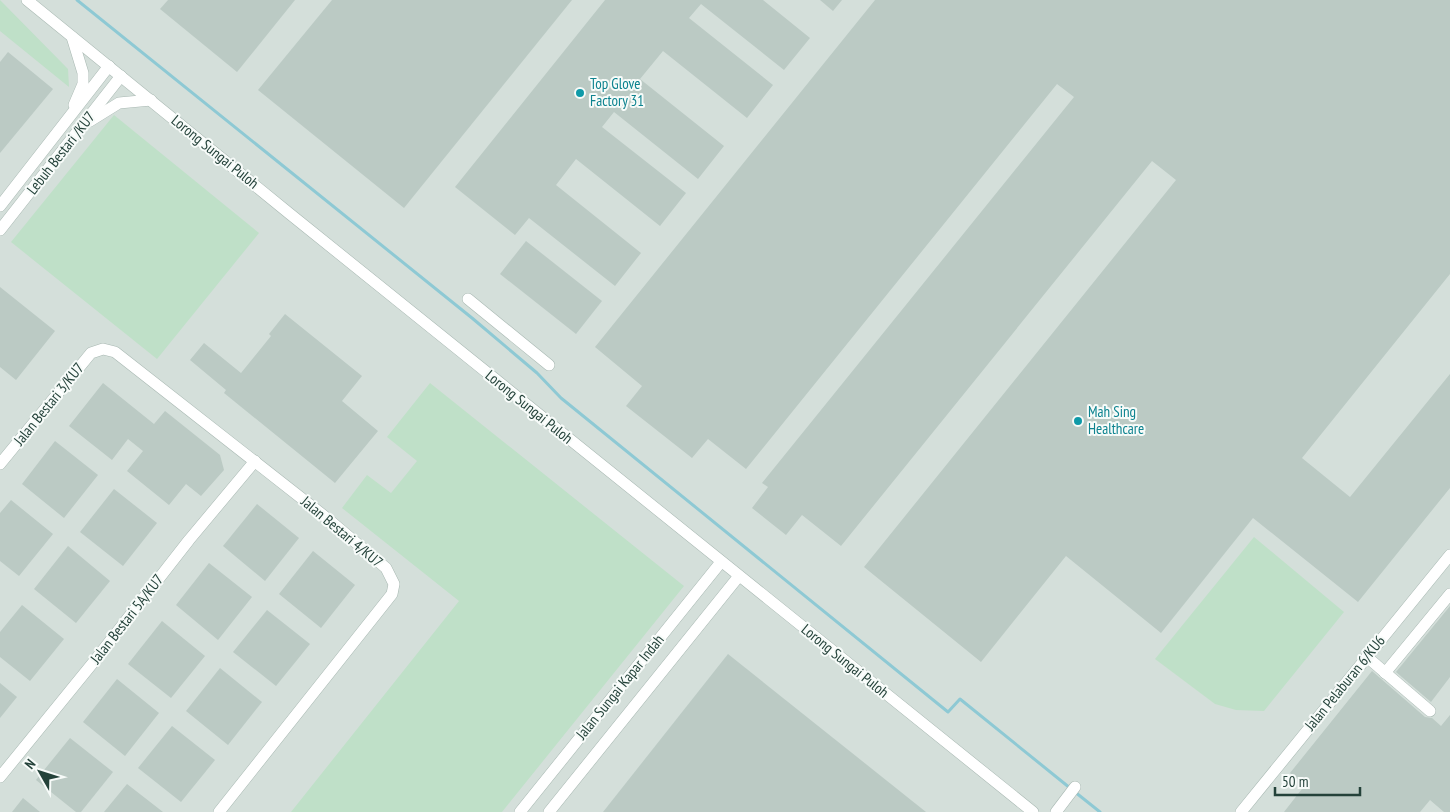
<svg xmlns="http://www.w3.org/2000/svg" width="1450" height="812" font-family="'PT Sans Narrow',sans-serif">
  <rect width="100%" height="100%" fill="#e6efeb"/>
  <!-- built -->
  <rect fill="#d4dfda" x="0" y="0" width="1450" height="812"/>
  <!-- green -->
  <g fill="#bfe0c8">
    <polygon points="0,0 68,69 69,87 0,31"/>
    <polygon points="114,115 259,233 157,359 11,242"/>
    <polygon points="430,383 684,586 502,812 291,812 459,601 342,508 367,475 391,493 417,461 387,437"/>
    <polygon points="1254,537 1344,612 1264,711 1236,710 1215,704 1155,659"/>
  </g>
  <g fill="none" stroke-linecap="round" stroke-linejoin="round">
    <!-- stream -->
    <g stroke="#8ec9d4" stroke-width="3">
      <polyline points="77,0 472,318 537,373 561,398 948,712 960,699 1070,788"/>
      <polyline points="1075,792 1100,812"/>
    </g>
  </g>
  <!-- building -->
  <g fill="#bbcac4">
    <polygon points="168,0 295,0 237,72 160,9"/>
    <polygon points="332,0 572,0 404,208 258,90"/>
    <polygon points="605,0 763,0 810,38 784,70 701,4 689,18 773,85 747,118 663,51 640,79 724,146 698,179 614,112 602,127 686,193 660,226 576,159 556,185 641,253 615,286 529,218 515,235 455,187"/>
    <polygon points="820,0 842,0 833,11"/>
    <polygon points="875,0 1450,0 1450,274 1302,458 1350,497 1450,374 1450,488 1358,602 1253,518 1161,633 1066,556 981,662 864,567 1176,180 1152,161 841,546 802,515 786,535 752,508 768,487 762,483 1074,97 1057,84 746,469 708,439 692,458 626,406 642,386 595,347"/>
    <polygon points="8,52 53,89 0,153 0,62"/>
    <polygon points="526,241 602,301 576,334 500,274"/>
    <polygon points="0,287 55,331 16,380 0,367"/>
    <polygon points="285,314 362,376 342,401 378,431 335,483 224,393 226,390 190,360 204,343 241,373 271,336 269,334"/>
    <polygon points="103,383 154,424 165,411 220,455 224,470 201,496 186,484 169,505 127,471 143,451 128,439 112,460 69,426"/>
    <polygon points="55,441 98,475 64,518 22,484"/>
    <polygon points="114,489 157,523 123,566 80,532"/>
    <polygon points="11,500 53,534 19,576 0,561 0,513"/>
    <polygon points="257,504 299,538 265,581 223,546"/>
    <polygon points="68,546 110,581 76,623 34,589"/>
    <polygon points="313,551 355,585 321,628 279,594"/>
    <polygon points="209,563 252,597 218,640 176,605"/>
    <polygon points="22,605 64,639 30,681 0,657 0,632"/>
    <polygon points="1450,606 1450,677 1431,702 1396,672"/>
    <polygon points="267,610 310,644 276,686 233,652"/>
    <polygon points="162,621 205,656 171,698 128,664"/>
    <polygon points="728,654 926,812 603,812"/>
    <polygon points="220,668 262,702 228,745 186,711"/>
    <polygon points="1372,671 1425,717 1432,718 1441,726 1450,715 1450,812 1444,812 1430,800 1420,812 1284,812 1305,785 1290,773"/>
    <polygon points="117,679 159,713 125,756 83,722"/>
    <polygon points="0,683 17,697 0,718"/>
    <polygon points="172,726 215,760 181,802 138,768"/>
    <polygon points="70,738 113,772 81,812 76,812 36,780"/>
    <polygon points="127,784 163,812 104,812"/>
    <polygon points="23,798 40,812 12,812"/>
  </g>
  <g fill="none" stroke-linecap="round" stroke-linejoin="round">
    <!-- minor casing -->
    <g stroke="#a8b8b2" stroke-width="12">
      <g id="minor">
        <polyline points="27,0 290,214 1033,812"/>
        <polyline points="72,37 83,73 83,84 74,105"/>
        <polyline points="90,121 119,103 151,100"/>
        <polyline points="0,206 109,66"/>
        <polyline points="0,230 121,76"/>
        <polyline points="468,299 549,365"/>
        <polyline points="0,464 91,353 103,349 115,352 328,519 386,568 394,584 392,594 219,812"/>
        <polyline points="1367,657 1430,711"/>
        <polyline points="1385,673 1450,594"/>
        <polyline points="0,777 96,659 189,540 255,461"/>
        <polyline points="520,812 721,562"/>
        <polyline points="549,812 739,576"/>
        <polyline points="1056,812 1075,787"/>
        <polyline points="1241,812 1450,555"/>
      </g>
    </g>
    <!-- minor -->
    <use href="#minor" stroke="#fff" stroke-width="11"/>
  </g>
  <!-- markers -->
  <g fill="#0f9aa8" stroke="#f7fbf9" stroke-width="2">
    <circle cx="580" cy="93" r="5"/>
    <circle cx="1078" cy="421" r="5"/>
  </g>
  <g text-anchor="middle" stroke-width="4" stroke-linejoin="round" paint-order="stroke">
    <!-- culture labels -->
    <g font-size="15" fill="#0d838f" stroke="#f7fbf9" text-anchor="start">
      <text x="590" y="89">Top Glove<tspan x="590" dy="17">Factory 31</tspan></text>
      <text x="1088" y="417">Mah Sing<tspan x="1088" dy="17">Healthcare</tspan></text>
    </g>
    <!-- street labels -->
    <g font-size="15" fill="#24423a" stroke="#f7fbf9">
      <text transform="translate(215 152) rotate(39)" y="5">Lorong Sungai Puloh</text>
      <text transform="translate(61 153) rotate(-52)" y="5">Lebuh Bestari /KU7</text>
      <text transform="translate(49 404) rotate(-51)" y="5">Jalan Bestari 3/KU7</text>
      <text transform="translate(529 407) rotate(39)" y="5">Lorong Sungai Puloh</text>
      <text transform="translate(342 532) rotate(40)" y="5">Jalan Bestari 4/KU7</text>
      <text transform="translate(127 619) rotate(-52)" y="5">Jalan Bestari 5A/KU7</text>
      <text transform="translate(845 661) rotate(39)" y="5">Lorong Sungai Puloh</text>
      <text transform="translate(1345 683) rotate(-51)" y="5">Jalan Pelaburan 6/KU6</text>
      <text transform="translate(620 687) rotate(-51)" y="5">Jalan Sungai Kapar Indah</text>
    </g>
  </g>
  <!-- north arrow -->
  <g transform="translate(40 772) rotate(309)" stroke="#f7fbf9" stroke-width="4" paint-order="stroke">
  <path d="M0-4L9 19L0 12L-9 19Z" fill="#24423a"/>
  <text y="-8" font-size="14" font-weight="bold" text-anchor="middle" fill="#24423a">N</text>
  </g>
  <!-- scale -->
  <path d="M1275 787v8h85v-8" fill="none" stroke="#24423a" stroke-width="2.5"/>
  <text x="1282" y="787" font-size="15" fill="#24423a" stroke="#f7fbf9" stroke-width="4" paint-order="stroke">50 m</text>
</svg>
